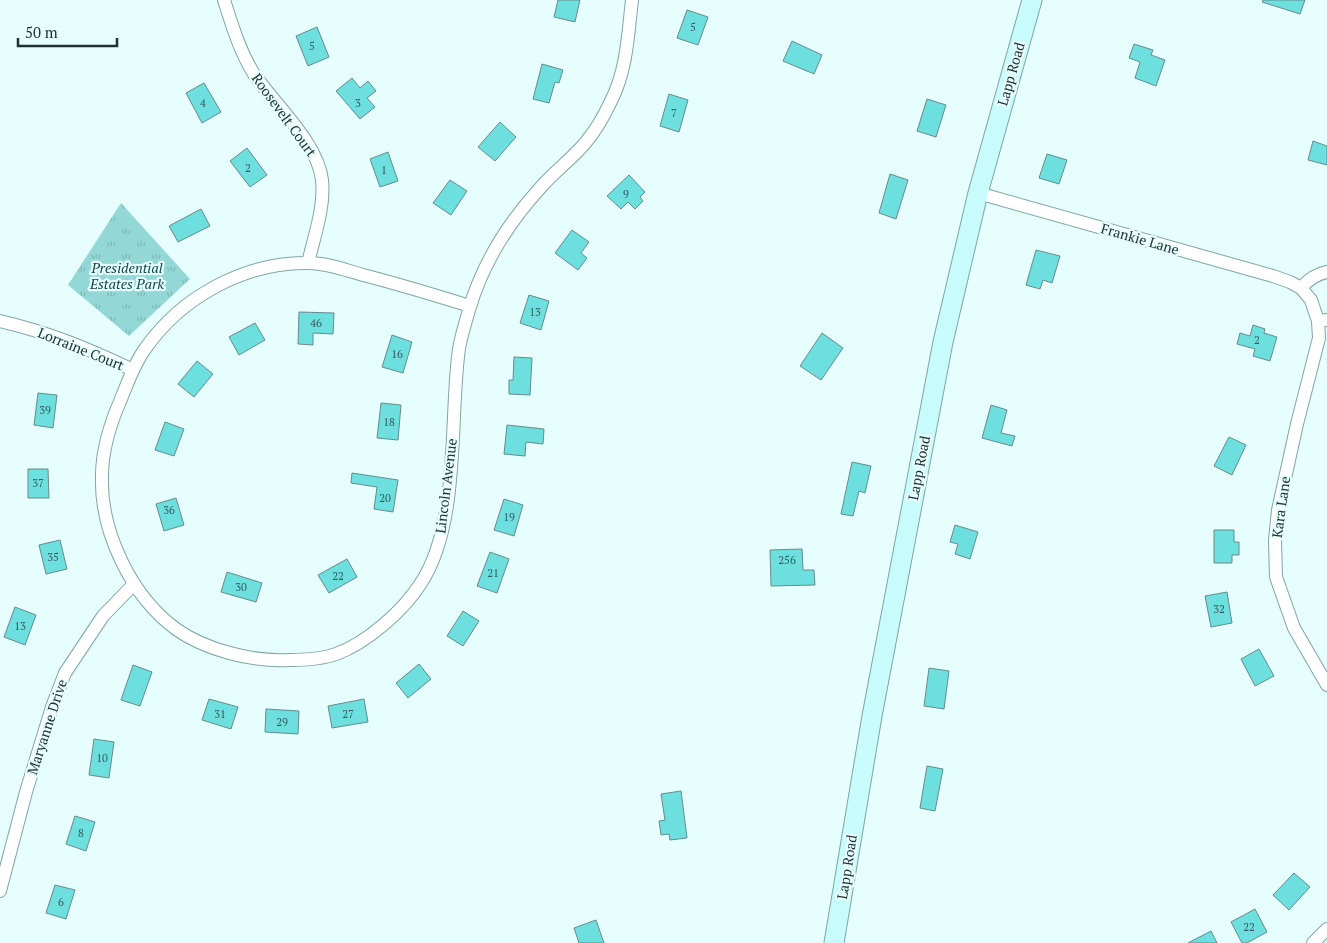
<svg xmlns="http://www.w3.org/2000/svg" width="1327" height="943" font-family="'PT Serif',serif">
  <defs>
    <pattern id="grass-tufts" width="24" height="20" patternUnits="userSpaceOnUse" patternTransform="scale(1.25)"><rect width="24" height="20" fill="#94d7d7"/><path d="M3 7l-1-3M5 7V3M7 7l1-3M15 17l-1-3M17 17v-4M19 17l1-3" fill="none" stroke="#7fb9b9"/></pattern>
  </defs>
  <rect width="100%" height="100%" fill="#e7fefe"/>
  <!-- grass -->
  <polygon fill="url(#grass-tufts)" points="121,203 190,279 129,336 68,285"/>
  <!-- building -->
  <g fill="#6ddfdf" stroke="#668b8b">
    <polygon points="558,0 580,0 575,22 554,17"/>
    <polygon points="1263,0 1305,0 1300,14 1262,2"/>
    <polygon points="687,10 708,17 698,45 677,38"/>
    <polygon points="317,27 329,57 308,66 296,36"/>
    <polygon points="792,41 822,55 814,74 783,61"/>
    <polygon points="1134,44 1153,50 1151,55 1165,60 1156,86 1135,78 1140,62 1129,58"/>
    <polygon points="542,64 563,70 559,83 555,82 549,103 533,99"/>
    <polygon points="352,78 360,88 368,81 376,91 367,98 375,107 360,119 336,91"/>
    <polygon points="204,83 221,112 202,123 186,93"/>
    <polygon points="669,94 688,100 679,132 660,126"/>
    <polygon points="927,99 946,105 936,137 917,131"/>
    <polygon points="500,122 516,137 495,161 478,147"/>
    <polygon points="1313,141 1327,146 1327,165 1308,160"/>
    <polygon points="247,148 267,175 250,187 230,161"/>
    <polygon points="388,152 398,181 380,187 370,159"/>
    <polygon points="1047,154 1067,160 1059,184 1039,178"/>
    <polygon points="890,174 908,180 896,219 879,213"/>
    <polygon points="629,175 645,192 640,197 643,201 635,209 628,202 621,209 607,196"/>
    <polygon points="450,180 467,191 451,215 433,203"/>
    <polygon points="201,209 210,226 178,242 169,226"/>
    <polygon points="572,230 589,242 581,253 587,258 578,270 555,253"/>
    <polygon points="1036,250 1060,256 1052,283 1043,280 1040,289 1026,285"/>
    <polygon points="529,295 549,301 541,330 520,323"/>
    <polygon points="299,312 334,313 333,334 313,333 313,345 298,344"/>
    <polygon points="255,323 265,340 239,355 229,337"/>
    <polygon points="1253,325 1265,329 1264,333 1277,337 1270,361 1253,356 1255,349 1237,344 1240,333 1250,336"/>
    <polygon points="822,333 843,348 821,380 800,366"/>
    <polygon points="392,335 412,342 403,373 382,367"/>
    <polygon points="514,357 532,358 530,395 509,394 509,380 513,380"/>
    <polygon points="197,361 213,374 194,397 178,384"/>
    <polygon points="38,393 57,395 53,428 34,425"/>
    <polygon points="381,403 401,405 398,440 377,438"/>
    <polygon points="991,405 1007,410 1001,433 1015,436 1012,446 982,438"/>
    <polygon points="165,422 184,429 174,456 155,450"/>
    <polygon points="507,425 544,429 543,444 526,442 525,456 504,454"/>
    <polygon points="1229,437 1246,445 1232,475 1214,466"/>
    <polygon points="852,462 871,466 865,493 859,491 853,516 841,514"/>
    <polygon points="28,469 48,469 49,498 28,498"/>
    <polygon points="352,473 398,480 393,512 374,509 377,487 351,483"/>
    <polygon points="176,498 184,525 164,531 156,504"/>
    <polygon points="504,499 523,505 514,536 494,530"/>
    <polygon points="955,525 978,532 970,559 955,554 958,544 950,542"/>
    <polygon points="1214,530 1234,530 1234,542 1239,542 1239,555 1232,555 1232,563 1214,563"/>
    <polygon points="60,540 67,569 46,574 39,545"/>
    <polygon points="802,549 803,570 814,570 815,585 771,586 770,550"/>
    <polygon points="490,552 509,559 497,593 477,586"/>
    <polygon points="347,559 357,577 329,593 318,575"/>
    <polygon points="227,572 262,583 256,602 221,592"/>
    <polygon points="1227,592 1232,623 1211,627 1205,596"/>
    <polygon points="15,607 36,615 25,645 4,637"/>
    <polygon points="463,611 479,621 463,646 447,636"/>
    <polygon points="1259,649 1274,676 1255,686 1241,659"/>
    <polygon points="419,664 431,679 408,698 396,683"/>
    <polygon points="133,665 152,672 140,706 121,700"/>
    <polygon points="929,668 949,671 944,709 924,706"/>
    <polygon points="209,699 238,707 231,729 202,720"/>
    <polygon points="364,699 368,722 332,728 328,706"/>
    <polygon points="266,709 299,711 298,734 265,732"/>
    <polygon points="94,739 114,742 109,778 89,775"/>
    <polygon points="927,766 943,769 935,811 920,808"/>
    <polygon points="681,791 687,838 670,840 669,834 661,835 659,821 665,820 661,794"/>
    <polygon points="75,816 95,822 86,851 66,844"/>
    <polygon points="1294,873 1310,887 1289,910 1273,895"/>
    <polygon points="55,885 75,890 66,919 46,913"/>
    <polygon points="1255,909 1267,932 1247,943 1242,943 1231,922"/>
    <polygon points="596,920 604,943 579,943 574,928"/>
    <polygon points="1211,931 1217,943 1188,943"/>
  </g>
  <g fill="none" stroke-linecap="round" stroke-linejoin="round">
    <!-- street casing -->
    <g stroke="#7fa5a4" stroke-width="14">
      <g id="street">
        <path d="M 224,0 C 232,25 240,52 254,74 C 275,105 318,143 322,180 C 325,207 314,237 308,263"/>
        <polyline points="978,193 1273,276 1290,282 1301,288"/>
        <path d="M 1327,272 C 1316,274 1308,280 1301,288 L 1311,300 L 1318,321 L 1327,320"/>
        <path d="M 470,306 C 434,295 399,284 363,275 C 345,270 327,263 308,263 C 245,262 181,297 145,349 C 134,364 128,382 121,399 C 110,424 102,449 102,476 C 100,531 131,596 176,629 C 205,650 253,662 289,660 C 305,660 322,659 336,654 C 367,643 404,610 421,583 C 459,525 450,424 458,357 C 459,341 465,325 469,310 C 482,265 509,222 541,187 C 555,171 573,158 586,142 C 596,130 605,114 611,101 C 627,70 628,34 632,0"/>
        <path d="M 0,321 C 48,332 89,349 133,370"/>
        <polyline points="1318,321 1319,338 1297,424 1278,510 1275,540 1276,577 1294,628 1327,685"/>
        <polyline points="0,891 26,792 52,707 65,673 103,616 134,584"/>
        <polyline points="1313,943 1327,929"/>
      </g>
    </g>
    <!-- secondary casing -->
    <g stroke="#7fa5a4" stroke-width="21">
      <polyline id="secondary" points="834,943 872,716 943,342 978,193 1032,0"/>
    </g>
    <!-- street -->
    <use href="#street" stroke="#fff" stroke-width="12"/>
    <!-- secondary -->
    <use href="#secondary" stroke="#c8fbfb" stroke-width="19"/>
  </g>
  <g text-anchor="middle" stroke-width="4.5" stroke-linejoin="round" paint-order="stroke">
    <!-- number labels -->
    <g font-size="11" fill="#345c5c">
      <text x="693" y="31">5</text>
      <text x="312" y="50">5</text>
      <text x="203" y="107">4</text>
      <text x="358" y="107">3</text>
      <text x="674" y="117">7</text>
      <text x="248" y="172">2</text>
      <text x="384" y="174">1</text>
      <text x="626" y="198">9</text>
      <text x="535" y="316">13</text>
      <text x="316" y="327">46</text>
      <text x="1257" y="344">2</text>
      <text x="397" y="358">16</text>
      <text x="45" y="414">39</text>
      <text x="389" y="426">18</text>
      <text x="38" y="487">37</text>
      <text x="385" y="502">20</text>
      <text x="169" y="514">36</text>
      <text x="509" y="521">19</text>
      <text x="53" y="561">35</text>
      <text x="787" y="564">256</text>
      <text x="493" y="577">21</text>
      <text x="338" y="580">22</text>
      <text x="241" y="591">30</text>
      <text x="1219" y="613">32</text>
      <text x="20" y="630">13</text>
      <text x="220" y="718">31</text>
      <text x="348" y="718">27</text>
      <text x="282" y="726">29</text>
      <text x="102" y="762">10</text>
      <text x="81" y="837">8</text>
      <text x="61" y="906">6</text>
      <text x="1249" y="931">22</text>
    </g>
    <!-- street labels -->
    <g font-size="14" fill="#213030" stroke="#e7fefe">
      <text transform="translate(1011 74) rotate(-74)" y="5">Lapp Road</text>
      <text transform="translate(284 115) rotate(54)" y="5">Roosevelt Court</text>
      <text transform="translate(1140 239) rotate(16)" y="5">Frankie Lane</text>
      <text transform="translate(81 349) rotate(22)" y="5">Lorraine Court</text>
      <text transform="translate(919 468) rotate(-79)" y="5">Lapp Road</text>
      <text transform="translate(446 486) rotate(-83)" y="5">Lincoln Avenue</text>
      <text transform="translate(1281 507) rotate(-82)" y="5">Kara Lane</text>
      <text transform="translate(47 727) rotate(-72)" y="5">Maryanne Drive</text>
      <text transform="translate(847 867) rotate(-81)" y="5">Lapp Road</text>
    </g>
    <!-- park labels -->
    <g font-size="14" font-style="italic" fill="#114646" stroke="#e7fefe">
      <text x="127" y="273">Presidential<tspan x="127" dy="16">Estates Park</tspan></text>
    </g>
  </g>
  <!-- scale -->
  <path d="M18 38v8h99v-8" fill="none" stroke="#213030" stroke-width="2.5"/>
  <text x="25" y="38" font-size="15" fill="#213030" stroke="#e7fefe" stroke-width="4" paint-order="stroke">50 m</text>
</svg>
